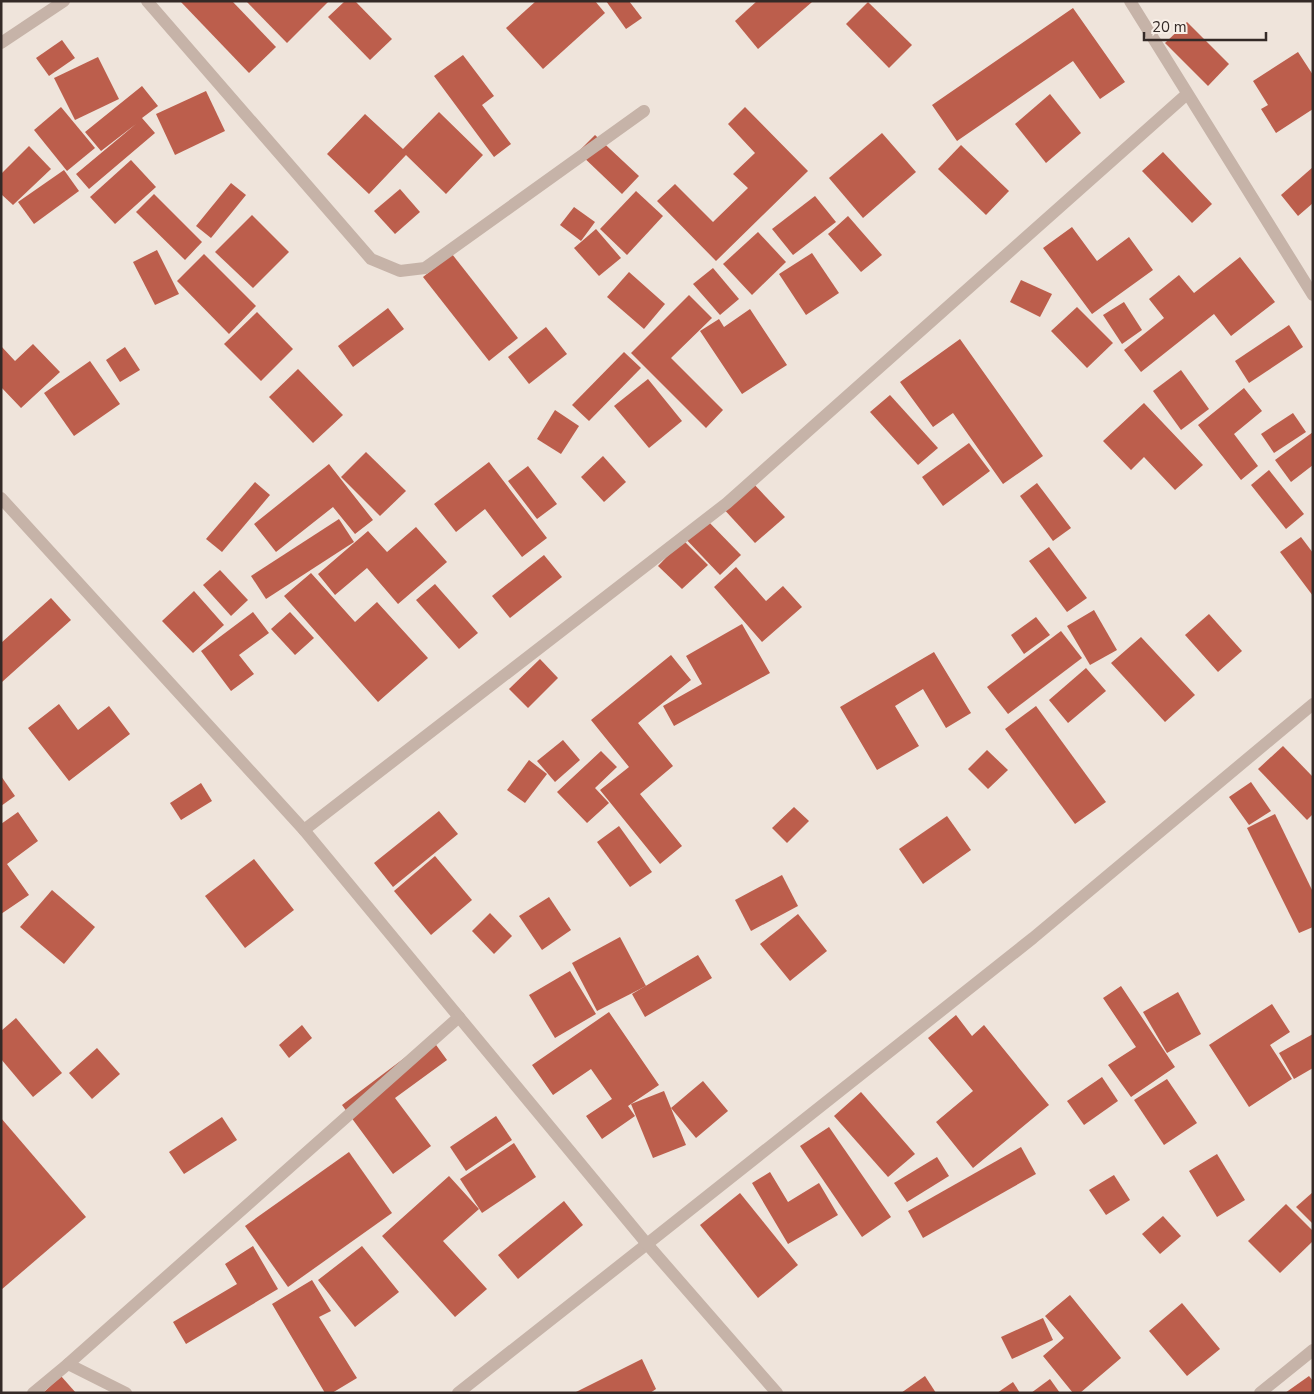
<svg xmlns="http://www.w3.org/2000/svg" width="1314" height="1394" font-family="'Nunito Sans',sans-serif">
  <rect width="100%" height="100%" fill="#efe4db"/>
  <!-- building -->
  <g fill="#bc5e4c">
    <polygon points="180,1 232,1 276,47 249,73"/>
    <polygon points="246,1 329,1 287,43"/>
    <polygon points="345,1 355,1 392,39 370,60 328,17"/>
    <polygon points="536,1 595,1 605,13 543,69 506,28"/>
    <polygon points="606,1 629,1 642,18 626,29"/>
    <polygon points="757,1 811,1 812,2 758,49 735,21"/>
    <polygon points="868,2 912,45 889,68 846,24"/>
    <polygon points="1073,8 1125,82 1100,99 1073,61 957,141 932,105"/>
    <polygon points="1187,22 1229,64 1208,86 1165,43"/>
    <polygon points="62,40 75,58 49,76 36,58"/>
    <polygon points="1298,52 1313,75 1313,109 1276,133 1261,109 1268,105 1253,81"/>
    <polygon points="463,55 494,96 482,105 511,144 494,157 434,76"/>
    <polygon points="98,57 119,99 75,120 54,78"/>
    <polygon points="142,86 158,106 142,118 155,133 89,189 76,174 136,124 101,151 85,132"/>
    <polygon points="206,91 225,131 175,155 156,114"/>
    <polygon points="1050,94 1081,133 1046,163 1015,124"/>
    <polygon points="61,107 95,148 67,171 34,130"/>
    <polygon points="745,107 808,171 716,261 657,201 675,184 713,222 748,188 733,174 755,153 728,124"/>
    <polygon points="439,112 483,155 446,194 406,155 369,194 327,154 365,114 403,149"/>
    <polygon points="882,133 916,172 863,218 829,178"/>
    <polygon points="595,135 639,176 622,194 578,152"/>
    <polygon points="961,145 1009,191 986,215 938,169"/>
    <polygon points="29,146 51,169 13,205 1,194 1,174"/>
    <polygon points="1163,152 1212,204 1192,223 1142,171"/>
    <polygon points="131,160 156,187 115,224 90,197"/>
    <polygon points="1313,167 1313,203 1298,216 1281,195"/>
    <polygon points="64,170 79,191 34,224 18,202"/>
    <polygon points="231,183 246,195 211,238 196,226"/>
    <polygon points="400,189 420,212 395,234 374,211"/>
    <polygon points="636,191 663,216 627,255 600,229"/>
    <polygon points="154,194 202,242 185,260 136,212"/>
    <polygon points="815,196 836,222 793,255 772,229"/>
    <polygon points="574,207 595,222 581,241 560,225"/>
    <polygon points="252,215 289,252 253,288 215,252"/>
    <polygon points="848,216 882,255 861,272 828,234"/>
    <polygon points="1072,227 1097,261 1129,237 1153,270 1092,314 1043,248"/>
    <polygon points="596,229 621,258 599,276 574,248"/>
    <polygon points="758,232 786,262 752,295 723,264"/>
    <polygon points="157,250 179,294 155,305 133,262"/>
    <polygon points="812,253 839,293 806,315 779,274"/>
    <polygon points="204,254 256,306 229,334 177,281"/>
    <polygon points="452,254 518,338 489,361 423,277"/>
    <polygon points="1240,257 1275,302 1231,336 1214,314 1141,372 1124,350 1164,318 1149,299 1179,275 1194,293"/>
    <polygon points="713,268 739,299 720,315 693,284"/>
    <polygon points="629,272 665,304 644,329 607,297"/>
    <polygon points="1021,280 1052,294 1040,317 1010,302"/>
    <polygon points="689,295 712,318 671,358 723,410 706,428 631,353"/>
    <polygon points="1124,302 1142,330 1122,344 1103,315"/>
    <polygon points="1077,307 1113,343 1087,368 1051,331"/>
    <polygon points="388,308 404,329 353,367 338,346"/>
    <polygon points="750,309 787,365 742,394 700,331 719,319 724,327"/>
    <polygon points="257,312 293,349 261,381 224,344"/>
    <polygon points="1289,325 1303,347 1249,383 1235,361"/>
    <polygon points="546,327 567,354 529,384 508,357"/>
    <polygon points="960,339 1043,456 1003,484 953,413 933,427 900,382"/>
    <polygon points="33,344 60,372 21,408 1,387 1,346 15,361"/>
    <polygon points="125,347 140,370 120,382 106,360"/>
    <polygon points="624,352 641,368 589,421 572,405"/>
    <polygon points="90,361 120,404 74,436 44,393"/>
    <polygon points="298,369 343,415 313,443 269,397"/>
    <polygon points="1181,370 1209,409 1181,430 1153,391"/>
    <polygon points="648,379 682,421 649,448 614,406"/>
    <polygon points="1244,388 1262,411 1234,434 1258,466 1241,480 1198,425"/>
    <polygon points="890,395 938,448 918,465 870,412"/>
    <polygon points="1144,403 1203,465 1175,490 1144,457 1131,470 1103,441"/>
    <polygon points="555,410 579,426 561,454 537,439"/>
    <polygon points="1293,413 1306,432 1274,453 1261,434"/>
    <polygon points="1313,432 1313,465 1291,482 1275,460"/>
    <polygon points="969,443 990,471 943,506 922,477"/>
    <polygon points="366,452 406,491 380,516 341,477"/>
    <polygon points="603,456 626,482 604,502 581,477"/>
    <polygon points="489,462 547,538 522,557 485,509 456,532 434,504"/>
    <polygon points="329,464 373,520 355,534 333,507 276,552 254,524"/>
    <polygon points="528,466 557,504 537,519 508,481"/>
    <polygon points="1269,470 1304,514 1286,529 1251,485"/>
    <polygon points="750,480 785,517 755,543 721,506"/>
    <polygon points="255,482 270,495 222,552 206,539"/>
    <polygon points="1037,483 1071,528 1053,541 1020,496"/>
    <polygon points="703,516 741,555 720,575 683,536"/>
    <polygon points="339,519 354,542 266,599 251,576"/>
    <polygon points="416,527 447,562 398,604 367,568 335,595 318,574 368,531 387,552"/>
    <polygon points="1301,537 1313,553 1313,596 1280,552"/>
    <polygon points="683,540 708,565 682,589 658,566"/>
    <polygon points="1049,547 1087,598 1067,612 1029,561"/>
    <polygon points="544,555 562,577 510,618 492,596"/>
    <polygon points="736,567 766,601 783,586 802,607 762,642 714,587"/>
    <polygon points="220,570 248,600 231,616 203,585"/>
    <polygon points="311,573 355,622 377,602 428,658 378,702 284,596"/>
    <polygon points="435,584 478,633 459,649 416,600"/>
    <polygon points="194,591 224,625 193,653 162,621"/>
    <polygon points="51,598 71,620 2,682 1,643"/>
    <polygon points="1094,610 1117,650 1090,665 1067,626"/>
    <polygon points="253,612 269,633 239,655 254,674 231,691 201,651"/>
    <polygon points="290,612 314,638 295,655 271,629"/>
    <polygon points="1209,614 1242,651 1218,672 1185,635"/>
    <polygon points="1036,617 1050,635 1024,654 1011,635"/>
    <polygon points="742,624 770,673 674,726 663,706 702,684 686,656"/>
    <polygon points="1061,631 1082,658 1008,714 987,687"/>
    <polygon points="1141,637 1195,695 1165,722 1111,663"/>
    <polygon points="934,652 971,713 946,728 923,689 895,706 919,746 877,770 840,707"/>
    <polygon points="671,655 691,680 638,723 673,766 640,794 682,846 660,864 600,790 629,767 591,720"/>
    <polygon points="540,659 558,678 528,708 509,689"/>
    <polygon points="1086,668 1106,691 1068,723 1049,700"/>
    <polygon points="59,704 78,730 109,706 130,734 69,781 28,728"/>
    <polygon points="1036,706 1106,802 1075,824 1005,729"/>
    <polygon points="563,740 580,760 555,782 537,761"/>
    <polygon points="1283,746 1313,777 1313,814 1307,820 1258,769"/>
    <polygon points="987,750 1008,770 988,789 968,769"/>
    <polygon points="601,751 617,767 595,788 609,803 587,823 557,792"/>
    <polygon points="529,760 547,774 525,803 507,790"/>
    <polygon points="1,776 15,796 1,806"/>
    <polygon points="1251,782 1271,811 1249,825 1229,797"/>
    <polygon points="201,783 212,801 181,820 170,803"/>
    <polygon points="794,807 809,821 787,843 772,828"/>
    <polygon points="439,811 458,834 393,887 374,863"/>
    <polygon points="18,812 38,841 7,864 29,895 1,914 1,824"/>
    <polygon points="1275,814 1313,892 1313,927 1299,933 1247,828"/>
    <polygon points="947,816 971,850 923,884 899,849"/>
    <polygon points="619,826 652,872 630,887 597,842"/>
    <polygon points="435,856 472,900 431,935 394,891"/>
    <polygon points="254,859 294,910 245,948 205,896"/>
    <polygon points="782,875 798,906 751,931 735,900"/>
    <polygon points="52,890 95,927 64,964 20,927"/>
    <polygon points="549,897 571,930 542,950 519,916"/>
    <polygon points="490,913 512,936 494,954 472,931"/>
    <polygon points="798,914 827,951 790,981 760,944"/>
    <polygon points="620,937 646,986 597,1011 572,963"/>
    <polygon points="698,955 712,978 645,1017 632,994"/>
    <polygon points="570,971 596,1014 555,1038 529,995"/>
    <polygon points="1121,986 1175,1067 1131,1097 1108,1065 1136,1047 1103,998"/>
    <polygon points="1178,992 1201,1034 1167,1053 1143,1012"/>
    <polygon points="1272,1004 1290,1032 1270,1045 1292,1079 1249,1107 1209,1045"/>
    <polygon points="609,1012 659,1085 628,1106 635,1116 602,1139 586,1116 612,1099 591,1069 553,1095 532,1065"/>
    <polygon points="956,1015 972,1036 984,1025 1049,1105 973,1168 936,1122 973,1091 928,1038"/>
    <polygon points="16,1018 62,1073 33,1097 1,1059 1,1031"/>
    <polygon points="302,1025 312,1038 289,1058 279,1045"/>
    <polygon points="1313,1034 1313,1068 1294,1079 1279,1053"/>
    <polygon points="431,1038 447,1060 395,1098 431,1146 393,1174 342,1105"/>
    <polygon points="97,1048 120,1074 92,1099 69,1073"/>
    <polygon points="1102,1077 1118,1101 1084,1125 1067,1101"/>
    <polygon points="1167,1079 1197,1123 1164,1145 1134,1100"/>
    <polygon points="703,1081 728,1111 696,1138 671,1108"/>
    <polygon points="664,1091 686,1145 653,1158 631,1104"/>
    <polygon points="861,1092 915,1154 888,1177 834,1116"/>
    <polygon points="496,1116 512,1140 466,1171 450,1147"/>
    <polygon points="222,1117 237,1140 184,1174 169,1152"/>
    <polygon points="1,1118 86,1217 1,1290"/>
    <polygon points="829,1127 891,1217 862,1237 800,1146"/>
    <polygon points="514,1143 536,1177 482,1213 460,1179"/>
    <polygon points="1021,1147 1036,1174 923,1238 908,1211"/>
    <polygon points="349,1152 392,1213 288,1287 245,1226"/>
    <polygon points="1217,1154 1245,1200 1217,1217 1189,1171"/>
    <polygon points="937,1157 949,1176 907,1202 894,1183"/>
    <polygon points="770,1172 788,1202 819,1183 838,1215 788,1244 752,1183"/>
    <polygon points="1114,1175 1130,1200 1106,1215 1089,1190"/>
    <polygon points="449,1176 479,1209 443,1241 487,1289 455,1317 382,1236"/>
    <polygon points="1313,1192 1313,1224 1296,1207"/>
    <polygon points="740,1193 798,1265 758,1298 700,1225"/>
    <polygon points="564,1201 583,1225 518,1279 498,1255"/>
    <polygon points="1286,1204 1313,1231 1313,1241 1280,1273 1248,1241"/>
    <polygon points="1163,1216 1181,1236 1160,1254 1142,1234"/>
    <polygon points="253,1246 278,1289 186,1344 173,1322 237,1284 225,1264"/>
    <polygon points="362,1246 399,1292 355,1327 318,1280"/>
    <polygon points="312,1280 331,1311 319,1317 357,1378 332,1393 325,1393 272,1304"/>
    <polygon points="1070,1295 1121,1358 1080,1393 1073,1393 1043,1356 1064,1338 1045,1316"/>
    <polygon points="1182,1303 1220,1349 1187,1376 1149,1331"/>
    <polygon points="1043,1318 1053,1340 1012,1359 1001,1337"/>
    <polygon points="642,1359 656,1389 650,1393 574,1393"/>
    <polygon points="61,1376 76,1393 43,1393"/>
    <polygon points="925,1376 936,1393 901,1393"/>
    <polygon points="1309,1376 1313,1381 1313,1393 1285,1393"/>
    <polygon points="1050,1379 1060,1393 1031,1393"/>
    <polygon points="1013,1382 1020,1393 997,1393"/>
  </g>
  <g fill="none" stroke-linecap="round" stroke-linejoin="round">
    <!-- minor -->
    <g stroke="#c6b3a8" stroke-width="12">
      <polyline points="147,1 371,259 400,271 425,268 644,111"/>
      <polyline points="1130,1 1313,295"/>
      <polyline points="304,830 727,503 1187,94"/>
      <polyline points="68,1364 126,1393"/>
      <polyline points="33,1393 68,1364 459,1017"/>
      <polyline points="458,1393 647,1244 1033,938 1313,704"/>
      <polyline points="1260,1393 1313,1350"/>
    </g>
    <!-- tertiary -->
    <g stroke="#c6b3a8" stroke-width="12">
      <polyline points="1,43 64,1"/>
      <polyline points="1,498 304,830 647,1244 777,1393"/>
    </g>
  </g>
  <!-- border -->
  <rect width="1314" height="1394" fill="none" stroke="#342a27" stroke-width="5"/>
  <!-- scale -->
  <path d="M1144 32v8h122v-8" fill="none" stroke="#342a27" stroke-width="2.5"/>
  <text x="1152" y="32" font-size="15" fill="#342a27" stroke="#f7eee6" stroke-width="4" paint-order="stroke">20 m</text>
</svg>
